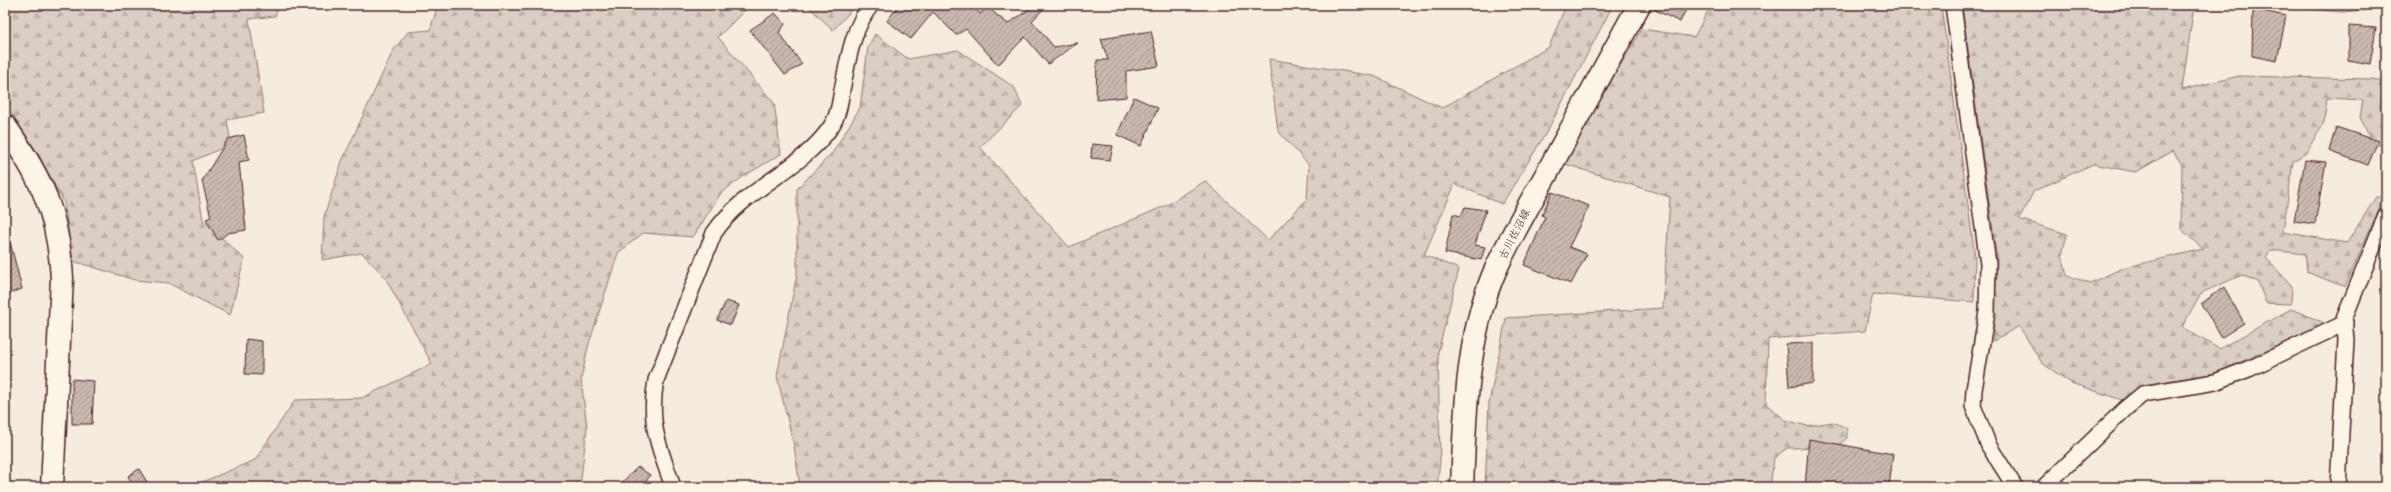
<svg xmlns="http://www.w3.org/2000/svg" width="2391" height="492" font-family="Pangolin,'Klee One',sans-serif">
  <defs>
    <pattern id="forest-firs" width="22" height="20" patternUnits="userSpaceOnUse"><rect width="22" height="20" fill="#dbcec4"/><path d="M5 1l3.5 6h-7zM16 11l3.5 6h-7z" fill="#bdb0a9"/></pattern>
    <pattern id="building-hatch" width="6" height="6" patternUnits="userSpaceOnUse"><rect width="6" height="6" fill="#cab9b1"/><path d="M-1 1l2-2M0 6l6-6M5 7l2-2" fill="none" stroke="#a69690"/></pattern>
  </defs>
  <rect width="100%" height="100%" fill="#f5ecde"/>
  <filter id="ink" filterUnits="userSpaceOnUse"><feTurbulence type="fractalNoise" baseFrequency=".025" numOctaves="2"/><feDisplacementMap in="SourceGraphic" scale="8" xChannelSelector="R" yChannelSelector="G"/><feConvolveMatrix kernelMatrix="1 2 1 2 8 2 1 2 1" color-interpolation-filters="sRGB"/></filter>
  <g filter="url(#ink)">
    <!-- forest -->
    <g fill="url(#forest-firs)" stroke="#927678" fill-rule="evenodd">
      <polygon points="5,5 225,5 226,8 240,5 279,5 275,16 249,19 264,113 227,120 231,144 193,161 203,220 244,259 230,315 168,283 135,280 73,261 64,202 35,149 5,104"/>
      <polygon points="438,5 750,5 718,37 774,103 781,154 744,176 721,193 693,237 643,233 618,253 588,347 581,379 587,427 580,487 190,487 255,460 295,400 362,398 432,364 385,277 362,253 322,260 324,217 342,161 393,51 408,32 430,30"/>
      <polygon points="807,5 848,5 850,12 833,30"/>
      <polygon points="1566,5 1613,5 1546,133 1502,204 1455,184 1424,255 1459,269 1438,352 1440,461 1437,487 800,487 794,446 777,376 797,274 797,189 833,152 860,108 868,47 875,34 908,59 958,50 1014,87 1022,106 980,147 1069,247 1167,205 1205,181 1268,240 1307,199 1309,165 1278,131 1269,59 1374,76 1442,108 1549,47"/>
      <polygon points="1711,5 1941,5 1975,257 1974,302 1873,294 1865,331 1768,339 1766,404 1785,420 1807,426 1833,422 1847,428 1847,438 1836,447 1787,448 1774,458 1770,487 1485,487 1489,403 1506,318 1663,308 1670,197 1562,163 1642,29 1694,37"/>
      <path d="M 1962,5 L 2194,5 L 2182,90 L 2239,76 L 2371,79 L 2386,81 L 2385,145 L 2373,145 L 2360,117 L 2363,100 L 2327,98 L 2324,122 L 2306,153 L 2293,161 L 2283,232 L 2347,243 L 2376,197 L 2384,197 L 2345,287 L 2307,272 L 2305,254 L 2270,250 L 2266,258 L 2292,286 L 2291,304 L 2266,303 L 2258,282 L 2242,275 L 2201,293 L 2182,327 L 2219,349 L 2291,309 L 2327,324 L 2216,373 L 2143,385 L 2122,400 L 2071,383 L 2042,363 L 2019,326 L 1993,341 L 1997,260 ZM 2173,151 L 2182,165 L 2181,229 L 2203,249 L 2123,268 L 2090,283 L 2067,276 L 2062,255 L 2067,234 L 2019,219 L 2034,191 L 2093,164 L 2136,172 Z"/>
      <polygon points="2264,5 2386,5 2386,8 2342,12"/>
    </g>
    <!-- building -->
    <g fill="url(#building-hatch)" stroke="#4a1f2b">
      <polygon points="899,5 972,5 980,14 987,7 1008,24 1035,5 1047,5 1032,21 1054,47 1078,43 1048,64 1025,37 998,65 966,29 956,35 933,12 911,39 887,21"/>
      <polygon points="1651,5 1688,5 1680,22 1651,8"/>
      <polygon points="2253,9 2286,16 2277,61 2252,56"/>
      <polygon points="775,13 785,24 779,33 802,64 785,75 750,30"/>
      <polygon points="2349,26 2376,28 2370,64 2349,60"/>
      <polygon points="1151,31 1159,66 1126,71 1126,97 1096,100 1097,60 1108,60 1101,39"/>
      <polygon points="1134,97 1158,108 1141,146 1117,135"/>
      <polygon points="2336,127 2378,141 2368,165 2329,151"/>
      <polygon points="244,135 249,160 239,162 246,230 228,233 218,240 206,219 211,217 202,181 228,139"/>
      <polygon points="1092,144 1113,146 1110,160 1091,158"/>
      <polygon points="2305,160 2326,162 2315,224 2294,221"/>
      <polygon points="1552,192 1589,206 1569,247 1587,254 1571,284 1524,265 1545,217 1542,215"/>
      <polygon points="1465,207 1486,210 1475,245 1485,247 1481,260 1445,253 1453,214 1461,216"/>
      <polygon points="10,242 22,289 5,295 5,243"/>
      <polygon points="2224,287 2244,323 2222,337 2201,304"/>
      <polygon points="726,301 739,305 731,325 717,320"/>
      <polygon points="246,339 262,341 262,375 245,374"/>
      <polygon points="1813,343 1813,383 1789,387 1786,344"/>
      <polygon points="72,379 94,381 92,424 72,424"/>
      <polygon points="1809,439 1893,454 1889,487 1846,485 1846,487 1805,487"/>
      <polygon points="638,467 650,475 643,487 617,487"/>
      <polygon points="139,469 150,487 134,487 128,476"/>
    </g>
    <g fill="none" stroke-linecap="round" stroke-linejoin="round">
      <!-- street casing -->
      <g stroke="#4a1f2b" stroke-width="18">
        <g id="street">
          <polyline points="1953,5 1988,264 1987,312 1974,390 1973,406 1989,446 2015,487"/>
          <path d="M 673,487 C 659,446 648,424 656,380 L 714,233 C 744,188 800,171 830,128 C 838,117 840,103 842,90 C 848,61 852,29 871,5"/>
          <polyline points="2044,487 2126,408 2143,394 2215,382 2251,368 2345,323"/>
          <polyline points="2338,487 2346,340 2344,319 2386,215"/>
        </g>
      </g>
      <!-- secondary casing -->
      <g stroke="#4a1f2b" stroke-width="25">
        <path id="secondary" d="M 5,126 C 42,179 58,212 62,278 L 52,487"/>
      </g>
      <!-- primary casing -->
      <g stroke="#4a1f2b" stroke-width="25">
        <path id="primary" d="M 1462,487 C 1465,418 1466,343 1492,278 C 1507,242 1528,207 1547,173 C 1578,117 1608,61 1639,5"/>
      </g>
      <!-- street -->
      <use href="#street" stroke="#fcf5e5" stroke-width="15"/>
      <!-- secondary -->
      <use href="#secondary" stroke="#fcf5e5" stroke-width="22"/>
      <!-- primary -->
      <use href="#primary" stroke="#fcf5e5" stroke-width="22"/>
    </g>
  </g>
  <g text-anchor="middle" stroke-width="4" stroke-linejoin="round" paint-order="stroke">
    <!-- street labels -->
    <g font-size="11" fill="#4a1f2b" stroke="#fcf5e5">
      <text transform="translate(1514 234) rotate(-63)" y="4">古川佐沼線</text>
    </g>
  </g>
  <!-- margin -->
  <rect width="2391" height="492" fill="none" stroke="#fcf5e5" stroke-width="20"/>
  <rect x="10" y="10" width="2371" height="472" fill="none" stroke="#4a1f2b" stroke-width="1.5" filter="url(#ink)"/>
</svg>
